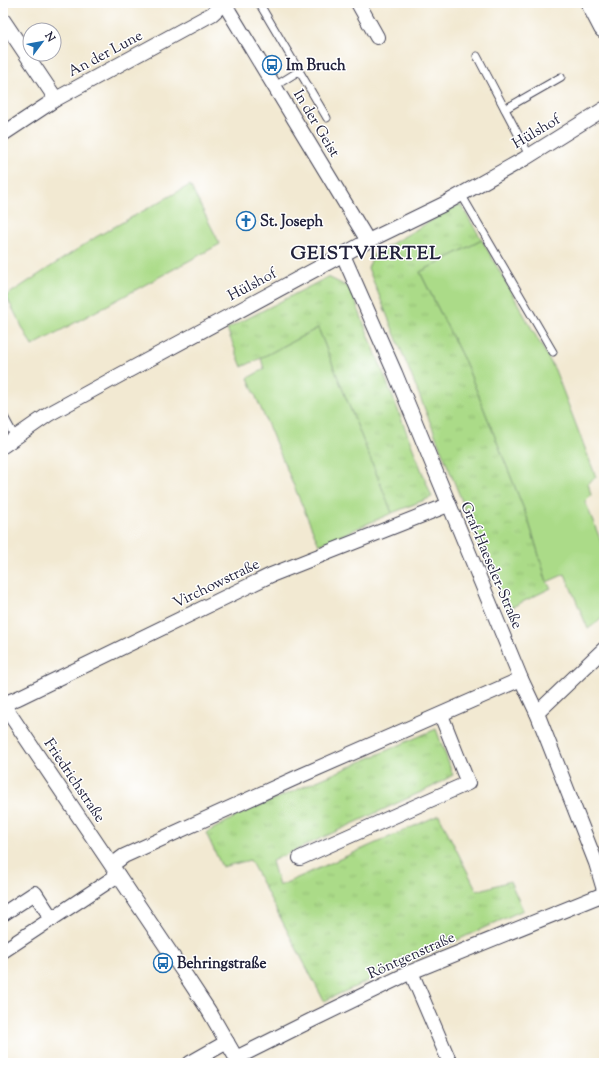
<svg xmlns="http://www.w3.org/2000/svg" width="607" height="1066" font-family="'Sorts Mill Goudy',serif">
  <defs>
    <pattern id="grass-tufts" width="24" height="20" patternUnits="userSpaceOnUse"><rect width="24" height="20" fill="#abdb88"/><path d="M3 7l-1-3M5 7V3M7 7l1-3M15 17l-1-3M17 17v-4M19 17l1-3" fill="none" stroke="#93bc76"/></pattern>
  </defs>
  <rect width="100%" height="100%" fill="#fff"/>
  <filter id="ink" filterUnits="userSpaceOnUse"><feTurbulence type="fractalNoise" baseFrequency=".025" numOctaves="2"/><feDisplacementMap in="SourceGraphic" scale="8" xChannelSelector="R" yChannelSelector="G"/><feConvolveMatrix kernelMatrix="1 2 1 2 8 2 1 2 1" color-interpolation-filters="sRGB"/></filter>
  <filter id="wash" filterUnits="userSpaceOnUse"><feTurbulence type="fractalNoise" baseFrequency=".012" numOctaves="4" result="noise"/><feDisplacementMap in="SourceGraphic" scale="16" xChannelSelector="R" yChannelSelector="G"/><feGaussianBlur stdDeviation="0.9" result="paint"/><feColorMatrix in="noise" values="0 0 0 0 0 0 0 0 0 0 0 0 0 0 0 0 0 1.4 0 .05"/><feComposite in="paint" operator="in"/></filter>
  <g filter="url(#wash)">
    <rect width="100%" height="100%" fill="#f2e9d2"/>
    <!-- grass -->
    <g fill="url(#grass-tufts)" stroke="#667e62">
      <polygon points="460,204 482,240 420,272 466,364 529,522 547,582 551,588 508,609 488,566 368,268 374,254"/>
      <polygon points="328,277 350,288 432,497 392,513 318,328 261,358 242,367 227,329"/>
      <polygon points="436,729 453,775 432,787 272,861 279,886 439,815 477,891 510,881 523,910 324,1001 250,860 222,867 206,833 239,815"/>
    </g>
    <!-- garden -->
    <g fill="#abdb88" stroke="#667e62">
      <polygon points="190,185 220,244 32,346 6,296 96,237"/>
      <polygon points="482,240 555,370 596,477 588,483 591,495 585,501 604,549 604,617 588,629 565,574 547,582 529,522 466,364 420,272"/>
      <polygon points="318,328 392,513 319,545 248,378 264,369 261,358"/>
    </g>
  </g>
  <g filter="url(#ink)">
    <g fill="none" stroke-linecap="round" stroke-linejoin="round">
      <!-- lane casing -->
      <g stroke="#414052" stroke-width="9">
        <g id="lane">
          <polyline points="259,3 327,118"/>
          <polyline points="477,56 529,155"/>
          <polyline points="275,86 299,71"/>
          <polyline points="505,109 561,77"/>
          <polyline points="461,194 553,352"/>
          <polyline points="3,415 15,437"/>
        </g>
      </g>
      <!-- street casing -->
      <g stroke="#414052" stroke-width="16">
        <g id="street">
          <polyline points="224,3 368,241"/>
          <polyline points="358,3 377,37"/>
          <polyline points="3,20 56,99"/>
          <polyline points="3,134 56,99 212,14 224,3"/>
          <polyline points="343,255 395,373 521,679 537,713 596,863 604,890"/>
          <polyline points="3,446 49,414 120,375 368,241 444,204 524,159 604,109"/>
          <polyline points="3,704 18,698 271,575 448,505"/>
          <polyline points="3,704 182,970 209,1011 239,1063"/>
          <polyline points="537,713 604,649"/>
          <polyline points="300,858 468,783 441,715"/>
          <polyline points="112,865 124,856 300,776 521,679"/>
          <polyline points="3,914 35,893 52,919"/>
          <polyline points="3,951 118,875"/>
          <polyline points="411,972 450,1063"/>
          <polyline points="236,1058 312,1020 411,972 604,894"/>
          <polyline points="190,1063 227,1042"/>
        </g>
      </g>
      <!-- secondary casing -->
      <g stroke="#414052" stroke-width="22">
        <polyline id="secondary" points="591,3 604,28"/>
      </g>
      <!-- lane -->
      <use href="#lane" stroke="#fff" stroke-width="7"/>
      <!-- street -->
      <use href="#street" stroke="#fff" stroke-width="14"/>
      <!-- secondary -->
      <use href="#secondary" stroke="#fff" stroke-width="20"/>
    </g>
  </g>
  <!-- icons -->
  <defs>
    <g id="bus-ring" transform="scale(1)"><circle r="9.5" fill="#fff" stroke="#1f6fb2" stroke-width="1.5"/><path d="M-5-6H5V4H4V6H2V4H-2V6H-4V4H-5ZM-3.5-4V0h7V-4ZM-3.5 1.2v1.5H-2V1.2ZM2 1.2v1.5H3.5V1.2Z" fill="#1f6fb2"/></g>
    <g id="church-ring" transform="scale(1)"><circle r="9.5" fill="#fff" stroke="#1f6fb2" stroke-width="1.5"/><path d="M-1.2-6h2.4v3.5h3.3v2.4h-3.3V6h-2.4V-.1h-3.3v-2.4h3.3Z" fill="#1f6fb2"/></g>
  </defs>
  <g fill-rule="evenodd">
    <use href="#bus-ring" x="272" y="65"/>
    <use href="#church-ring" x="246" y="221"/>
    <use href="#bus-ring" x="163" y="963"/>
  </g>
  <g text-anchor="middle" stroke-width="3" stroke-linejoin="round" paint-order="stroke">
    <!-- street labels -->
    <g font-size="15" fill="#22223b" stroke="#fff">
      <text transform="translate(105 53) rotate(-28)" y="5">An der Lune</text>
      <text transform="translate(317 123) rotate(59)" y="5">In der Geist</text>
      <text transform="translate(536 131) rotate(-31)" y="5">Hülshof</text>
      <text transform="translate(252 284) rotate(-28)" y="5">Hülshof</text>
      <text transform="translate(492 565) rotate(67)" y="5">Graf-Haeseler-Straße</text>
      <text transform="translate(216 583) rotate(-26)" y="5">Virchowstraße</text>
      <text transform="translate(75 780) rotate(56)" y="5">Friedrichstraße</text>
      <text transform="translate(411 955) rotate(-24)" y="5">Röntgenstraße</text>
    </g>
    <!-- poi labels -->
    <g font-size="15" font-weight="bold" fill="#22223b" stroke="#fff" text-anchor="start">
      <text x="286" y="70">Im Bruch</text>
      <text x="260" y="226">St. Joseph</text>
      <text x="177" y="968">Behringstraße</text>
    </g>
    <!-- district labels -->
    <g font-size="19" font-weight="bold" letter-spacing="1" fill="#22223b" stroke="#fff">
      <text x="366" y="259">GEISTVIERTEL</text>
    </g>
  </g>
  <!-- margin -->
  <rect width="607" height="1066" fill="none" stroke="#fff" stroke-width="16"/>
  <!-- north arrow -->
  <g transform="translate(42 42) rotate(58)"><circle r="19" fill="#ffffff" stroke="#a7a7b1"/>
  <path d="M0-3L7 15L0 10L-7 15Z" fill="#1f6fb2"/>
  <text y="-6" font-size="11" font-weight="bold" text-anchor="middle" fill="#22223b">N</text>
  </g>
</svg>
